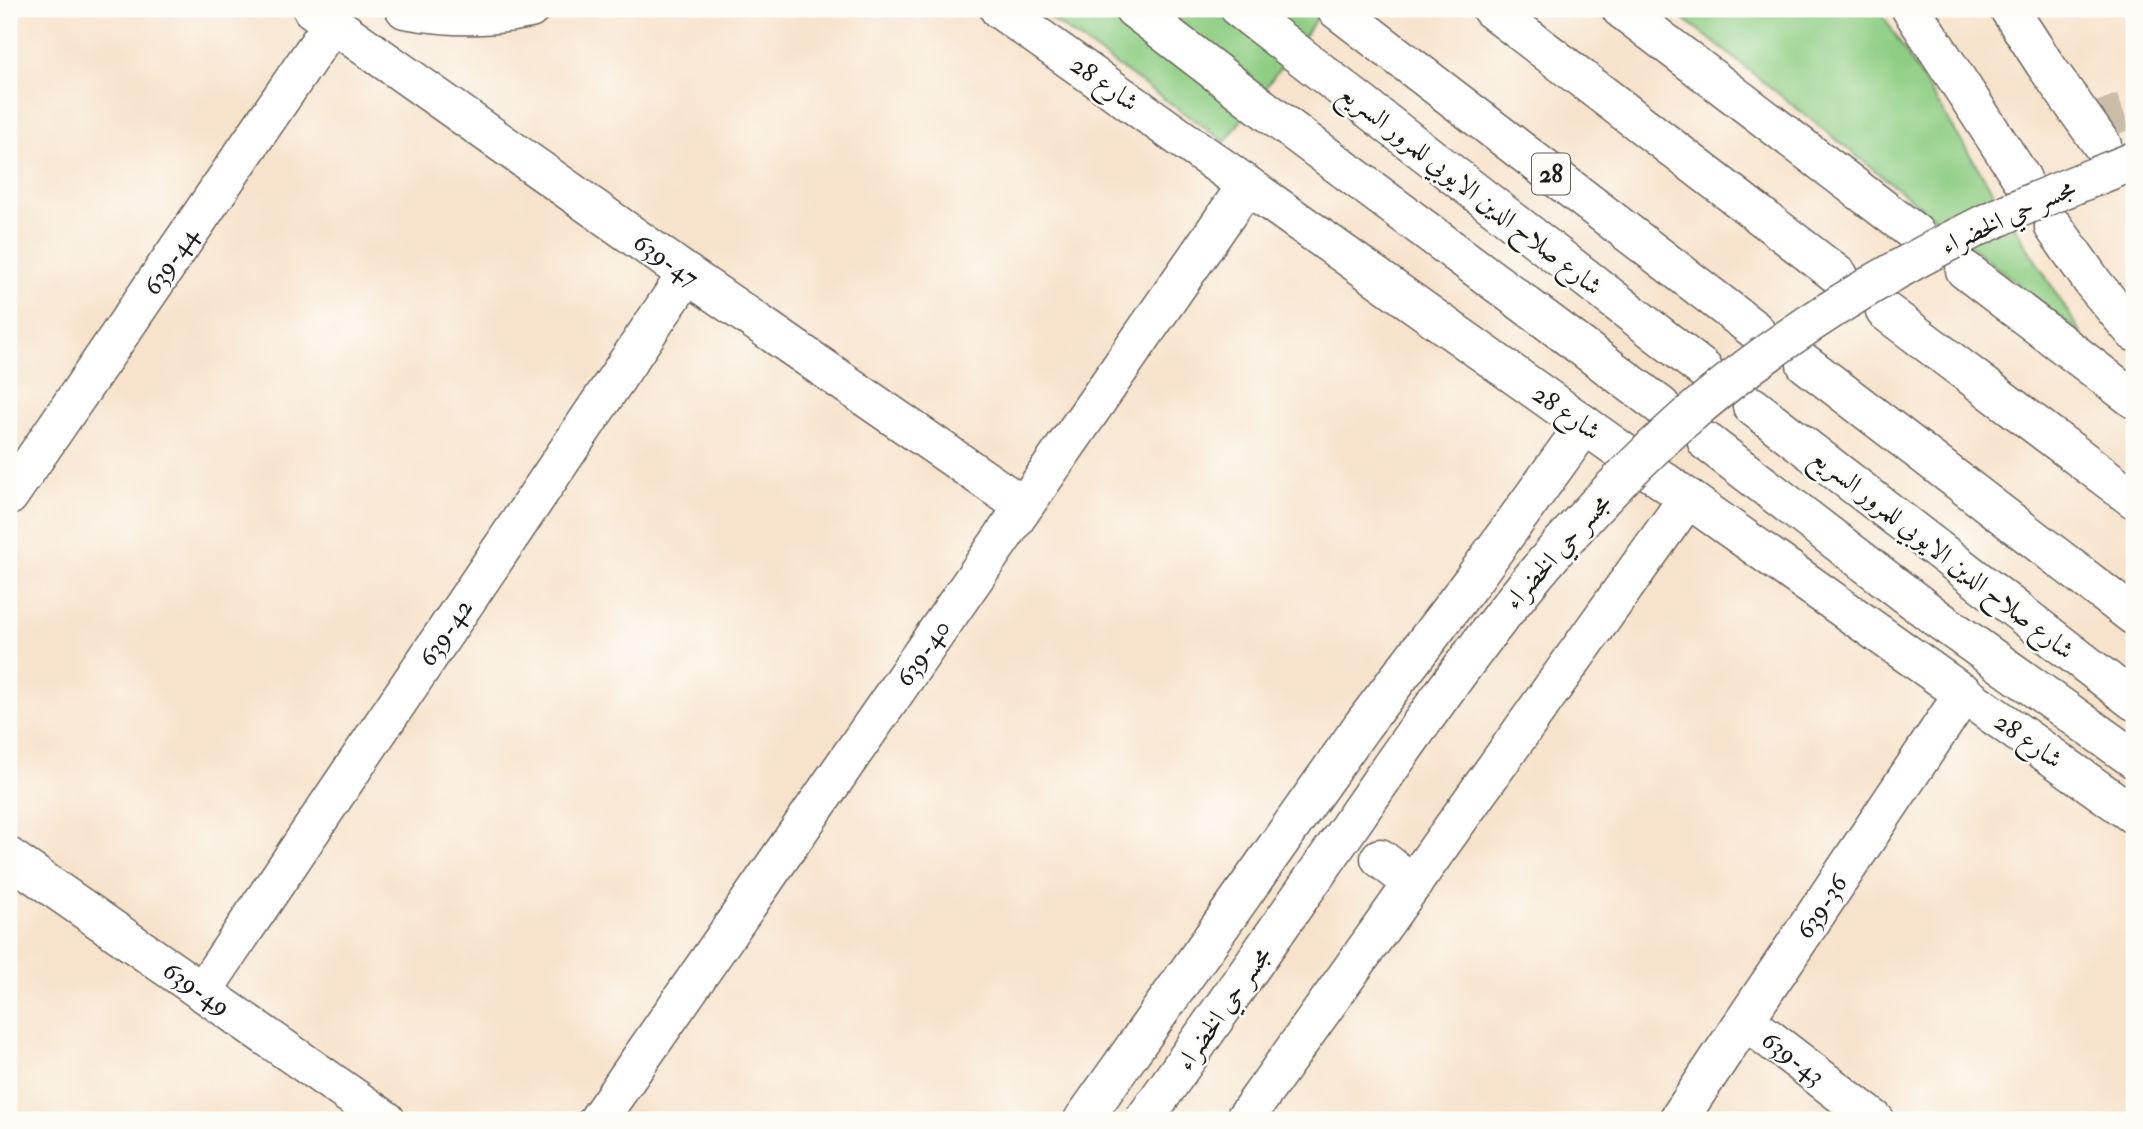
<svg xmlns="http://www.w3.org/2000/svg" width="2143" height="1129" font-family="'IM FELL Double Pica',Amiri,serif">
  <rect width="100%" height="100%" fill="#fdfcf7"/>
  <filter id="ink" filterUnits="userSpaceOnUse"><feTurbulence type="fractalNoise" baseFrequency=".0143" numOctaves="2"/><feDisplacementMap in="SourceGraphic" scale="14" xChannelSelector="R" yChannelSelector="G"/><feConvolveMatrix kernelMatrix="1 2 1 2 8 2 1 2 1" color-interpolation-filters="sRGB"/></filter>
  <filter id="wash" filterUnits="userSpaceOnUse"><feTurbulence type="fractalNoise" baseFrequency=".00686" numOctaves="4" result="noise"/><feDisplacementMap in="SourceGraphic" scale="28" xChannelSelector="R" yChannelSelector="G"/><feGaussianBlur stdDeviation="1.57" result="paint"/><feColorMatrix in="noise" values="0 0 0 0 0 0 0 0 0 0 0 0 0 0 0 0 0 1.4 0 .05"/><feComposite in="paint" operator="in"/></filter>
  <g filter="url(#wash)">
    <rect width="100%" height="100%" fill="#f7e3cc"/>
    <!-- green -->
    <g fill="#8ecd83" stroke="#557450" stroke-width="2">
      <polygon points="1037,9 1324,9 1225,142"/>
      <polygon points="1672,9 1879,9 2082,335"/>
    </g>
  </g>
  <g filter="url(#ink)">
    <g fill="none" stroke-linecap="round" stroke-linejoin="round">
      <!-- street-tunnel -->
      <polyline stroke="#cbbba9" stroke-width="38" stroke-dasharray="38 19" stroke-linecap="butt" points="2088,125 2134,108"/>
      <!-- street casing -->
      <g stroke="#69625a" stroke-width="41">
        <g id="street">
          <path id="s1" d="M 312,9 L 687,274 L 1023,506"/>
          <polyline points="999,9 2134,815"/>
          <path id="s2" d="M 9,496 L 332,24"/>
          <path id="s3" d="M 9,857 L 386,1120"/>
          <polyline points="1380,858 1413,884"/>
          <path id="s4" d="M 202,992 L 687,274"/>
          <path id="s5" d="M 1746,1021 L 1875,1120"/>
          <path id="s6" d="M 598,1120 L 1247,185"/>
          <polyline points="1083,1120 1362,726 1472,581 1585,425"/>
          <polyline points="1244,1120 1688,498"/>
          <path id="s7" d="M 1678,1120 L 1964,693"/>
        </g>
      </g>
      <!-- secondary casing -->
      <g stroke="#69625a" stroke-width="41">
        <polyline id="secondary" points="2009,9 2044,63 2102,145"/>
      </g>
      <!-- highway casing -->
      <g stroke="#69625a" stroke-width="41">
        <g id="highway">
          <path d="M 405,9 C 448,17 488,18 530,9"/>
          <polyline points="1134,9 1273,116 1661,406"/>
          <polyline points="1240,9 1703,369"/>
          <polyline points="1336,9 1755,330"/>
          <polyline points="1491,9 1839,276"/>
          <polyline points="1621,9 1915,233"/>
          <polyline points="1911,9 2022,179"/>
          <polyline points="2054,227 2094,284 2134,332"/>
          <polyline points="1965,270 2134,399"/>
          <polyline points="1885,311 2134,499"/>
          <polyline points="1806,364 2134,616"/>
          <polyline points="1752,406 2134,701"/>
          <polyline points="1707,442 1938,619 2134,759"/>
        </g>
      </g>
      <!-- street -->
      <use href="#street" stroke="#fff" stroke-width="38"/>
      <!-- secondary -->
      <use href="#secondary" stroke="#fff" stroke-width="38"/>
      <!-- highway -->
      <use href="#highway" stroke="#fff" stroke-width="38"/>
      <!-- secondary-bridge casing -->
      <g stroke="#69625a" stroke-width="41" stroke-linecap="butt">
        <path id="secondary-bridge" d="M 1144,1120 C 1212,1024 1279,927 1347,830 C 1448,683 1548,540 1682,421 C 1771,343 1873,279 1978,227 C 2029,202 2082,182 2134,161"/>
      </g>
      <!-- secondary-bridge -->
      <use href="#secondary-bridge" stroke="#fff" stroke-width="38"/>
    </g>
  </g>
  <g text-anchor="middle" stroke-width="5" stroke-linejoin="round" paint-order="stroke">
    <!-- shield labels -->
    <rect fill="#fdfcf7" stroke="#605f5e" stroke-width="2" x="1532" y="153.5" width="38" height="41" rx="5"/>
    <g font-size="24" font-weight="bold" fill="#1c1c1c">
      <text x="1551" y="182">28</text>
    </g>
    <!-- street labels -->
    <g font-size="26" fill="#1c1c1c" stroke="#fdfcf7">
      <text transform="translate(1105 83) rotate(35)" y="9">شارع 28</text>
      <text transform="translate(1471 189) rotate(38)" y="9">شارع صلاح الدين الايوبي للمرور السريع</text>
      <text transform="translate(2008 216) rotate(-25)" y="9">مجسر حي الخضراء</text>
      <text dy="9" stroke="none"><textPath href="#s1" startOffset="434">639-47</textPath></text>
      <text dy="9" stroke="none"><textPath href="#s2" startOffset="285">639-44</textPath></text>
      <text transform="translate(1567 412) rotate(35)" y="9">شارع 28</text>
      <text transform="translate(1557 551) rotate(-48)" y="9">مجسر حي الخضراء</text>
      <text transform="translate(1943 553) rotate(38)" y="9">شارع صلاح الدين الايوبي للمرور السريع</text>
      <text dy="9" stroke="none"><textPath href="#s4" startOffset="434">639-42</textPath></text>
      <text dy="9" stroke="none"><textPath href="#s6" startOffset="569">639-40</textPath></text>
      <text transform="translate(2029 740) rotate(35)" y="9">شارع 28</text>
      <text dy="9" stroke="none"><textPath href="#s7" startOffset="257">639-36</textPath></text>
      <text dy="9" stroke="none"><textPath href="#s3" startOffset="229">639-49</textPath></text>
      <text transform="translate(1223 1008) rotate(-55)" y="9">مجسر حي الخضراء</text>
      <text dy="9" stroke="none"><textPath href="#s5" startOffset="60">639-43</textPath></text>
    </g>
  </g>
  <!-- margin -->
  <rect width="2143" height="1129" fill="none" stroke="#fdfcf7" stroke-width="35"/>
</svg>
